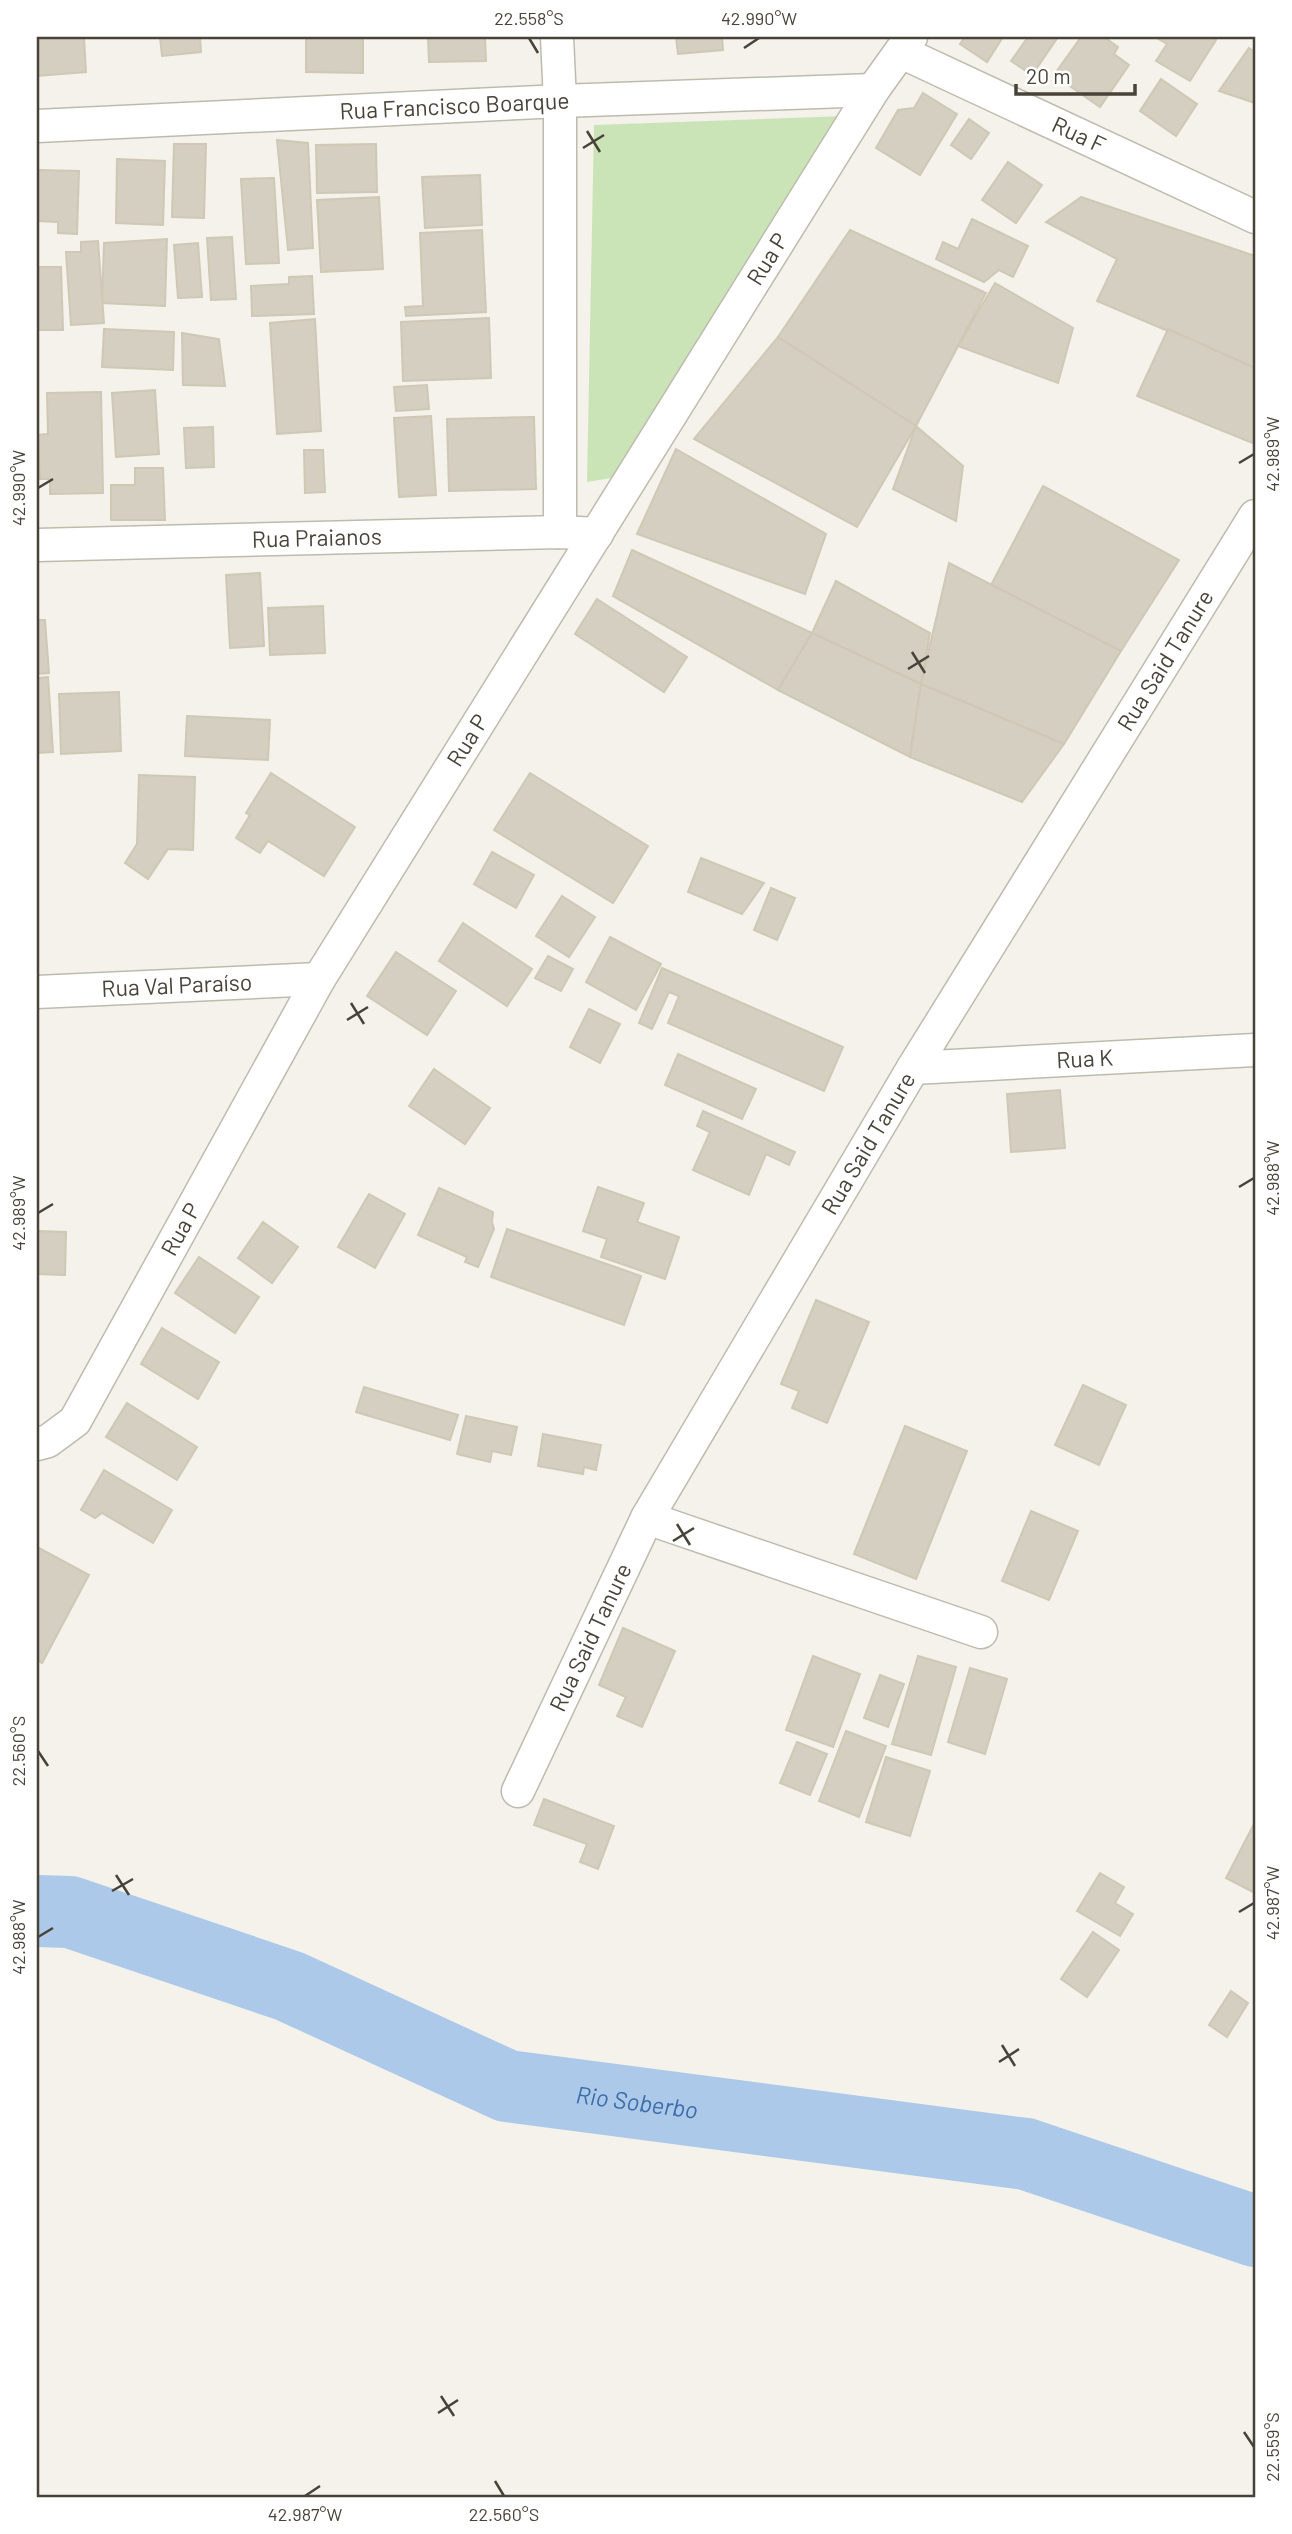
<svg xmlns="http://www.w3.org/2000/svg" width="1292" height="2534" font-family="Barlow,sans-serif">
  <rect width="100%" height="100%" fill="#f4f2ea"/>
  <!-- green -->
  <polygon fill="#cae4b7" points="845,116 629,475 587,482 594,125"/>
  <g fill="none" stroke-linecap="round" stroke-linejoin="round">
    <!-- river -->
    <path stroke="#adc9ea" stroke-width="72" id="s1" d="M 37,1911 L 70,1912 L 289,1986 L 507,2086 L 1026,2154 L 1255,2231"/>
  </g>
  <!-- building -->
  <g fill="#d4cfc1" stroke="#cec8b5" stroke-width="2">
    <polygon points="37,37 84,37 86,72 37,76"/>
    <polygon points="160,37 200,37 201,52 162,56"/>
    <polygon points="306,37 363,37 363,73 306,72"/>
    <polygon points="428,37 485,37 486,61 429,62"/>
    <polygon points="676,37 722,37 723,50 678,54"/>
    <polygon points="965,37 1003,37 987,62 960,44"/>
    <polygon points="1028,37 1058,37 1032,75 1011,61"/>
    <polygon points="1081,37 1104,37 1118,47 1114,54 1129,65 1100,107 1054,75"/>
    <polygon points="1155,37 1211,37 1216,40 1190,81 1156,61 1167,44"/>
    <polygon points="1249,48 1255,52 1255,103 1219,91"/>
    <polygon points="1161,79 1197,104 1176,136 1140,111"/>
    <polygon points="923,93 957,114 920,175 876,148 898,110 914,108"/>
    <polygon points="969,119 989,133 971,159 951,145"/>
    <polygon points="277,140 308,143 313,248 288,250"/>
    <polygon points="174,144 206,144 204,218 172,217"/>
    <polygon points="376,144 377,192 317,193 316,145"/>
    <polygon points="117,159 165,161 163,225 116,223"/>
    <polygon points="1008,162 1042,185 1016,223 982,200"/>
    <polygon points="38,170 79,171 77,234 58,233 58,222 37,221"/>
    <polygon points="480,175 482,225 425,228 422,177"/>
    <polygon points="274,178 279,263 246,264 241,179"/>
    <polygon points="379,197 383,269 321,272 317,200"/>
    <polygon points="1081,197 1255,256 1255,368 1097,301 1117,259 1046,222"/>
    <polygon points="972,219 1028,246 1013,277 999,270 984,282 936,259 943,242 958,249"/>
    <polygon points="482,230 486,312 406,316 405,307 423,306 420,233"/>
    <polygon points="850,230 986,293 916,426 778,337"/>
    <polygon points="232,237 236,299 211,300 207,238"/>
    <polygon points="167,239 165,306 102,303 104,243"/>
    <polygon points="98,241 104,323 71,325 66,252 81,252 81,242"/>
    <polygon points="198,243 202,297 178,298 174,245"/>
    <polygon points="37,267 61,267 63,330 37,330"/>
    <polygon points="312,276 314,314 252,316 251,286 289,284 289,277"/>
    <polygon points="995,283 1073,328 1058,383 958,346"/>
    <polygon points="489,318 491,378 403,381 401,322"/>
    <polygon points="315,319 321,431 277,434 270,323"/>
    <polygon points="104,329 174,332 173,370 102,367"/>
    <polygon points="1168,329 1255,368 1255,444 1137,396"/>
    <polygon points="182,333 219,339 225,386 183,385"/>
    <polygon points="778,337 916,426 857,527 694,439"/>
    <polygon points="427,385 429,409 396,411 394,387"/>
    <polygon points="155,390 159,454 116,457 112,393"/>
    <polygon points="101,392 103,493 50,494 50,479 40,479 38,435 48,434 47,393"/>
    <polygon points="431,416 436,495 399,497 394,418"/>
    <polygon points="534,417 536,489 449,491 447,419"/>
    <polygon points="916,426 963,466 956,521 893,489"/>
    <polygon points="213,427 214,467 186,468 184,428"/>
    <polygon points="676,449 826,534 805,594 637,534"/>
    <polygon points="304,450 323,450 325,492 305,493"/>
    <polygon points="135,468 163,468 165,520 111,520 111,485 135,485"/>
    <polygon points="1043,486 1179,560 1121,651 991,585"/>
    <polygon points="632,550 812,633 778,690 613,596"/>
    <polygon points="949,563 1121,651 1064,744 921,684"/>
    <polygon points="260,573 264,646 230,648 226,575"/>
    <polygon points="836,581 930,633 921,684 812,633"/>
    <polygon points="597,599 687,657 664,692 575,634"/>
    <polygon points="323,606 325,653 270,655 268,608"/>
    <polygon points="37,620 45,620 49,673 37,674"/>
    <polygon points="812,633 921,684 910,757 778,690"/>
    <polygon points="48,677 53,752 37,753 37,678"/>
    <polygon points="921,684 1064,744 1022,802 910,757"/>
    <polygon points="119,692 121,751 61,754 59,694"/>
    <polygon points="187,716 270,720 268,760 185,756"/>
    <polygon points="271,773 355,827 324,876 268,841 260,853 236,838 250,815 246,813"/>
    <polygon points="530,773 648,846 613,903 494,830"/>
    <polygon points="139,775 195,777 193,850 168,849 148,879 125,863 137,844"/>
    <polygon points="492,852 534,875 516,908 474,884"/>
    <polygon points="701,858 764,883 742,914 688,892"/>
    <polygon points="771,888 795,898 777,940 754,930"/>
    <polygon points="562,896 595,917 569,957 536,936"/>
    <polygon points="463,923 532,969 507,1006 439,961"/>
    <polygon points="610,937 661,964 636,1010 586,982"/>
    <polygon points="396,952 456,991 427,1035 367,996"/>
    <polygon points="548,956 573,969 561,991 535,978"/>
    <polygon points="662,968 843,1047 824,1091 668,1023 679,996 669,992 652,1029 639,1023"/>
    <polygon points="589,1009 620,1024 600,1063 570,1047"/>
    <polygon points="678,1054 756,1089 742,1119 665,1085"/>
    <polygon points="434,1069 490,1108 465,1144 409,1106"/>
    <polygon points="1060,1090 1065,1148 1011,1152 1007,1094"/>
    <polygon points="703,1111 795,1152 789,1165 766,1154 749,1195 693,1170 710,1132 697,1126"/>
    <polygon points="598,1187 644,1203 637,1222 679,1237 665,1279 601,1257 607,1239 583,1231"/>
    <polygon points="439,1188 493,1212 492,1222 494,1229 478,1267 465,1262 467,1257 418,1235"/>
    <polygon points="369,1194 405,1214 375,1268 338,1247"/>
    <polygon points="263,1222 298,1247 272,1283 238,1258"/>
    <polygon points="507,1229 641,1276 624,1325 491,1277"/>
    <polygon points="37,1231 66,1232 65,1275 37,1274"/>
    <polygon points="199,1257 259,1297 235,1333 175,1293"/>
    <polygon points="816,1300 869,1322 827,1423 792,1408 799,1391 781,1384"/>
    <polygon points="162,1328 219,1362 198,1399 141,1364"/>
    <polygon points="1083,1385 1126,1405 1099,1465 1055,1445"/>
    <polygon points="364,1387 458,1415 450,1440 356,1412"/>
    <polygon points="127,1403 197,1447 177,1480 106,1437"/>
    <polygon points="466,1416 517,1427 511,1455 492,1451 490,1462 457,1454"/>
    <polygon points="905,1426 967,1451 916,1579 854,1554"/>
    <polygon points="543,1434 601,1445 596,1470 584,1467 583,1474 538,1466"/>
    <polygon points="104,1470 172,1510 153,1543 102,1513 95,1518 81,1510"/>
    <polygon points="1031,1511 1078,1531 1049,1600 1002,1581"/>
    <polygon points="37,1547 89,1575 42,1663 37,1660"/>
    <polygon points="623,1628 675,1651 642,1727 617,1716 626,1697 599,1685"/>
    <polygon points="813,1656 860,1674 833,1747 786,1730"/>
    <polygon points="918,1656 956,1667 931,1755 892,1744"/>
    <polygon points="970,1668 1007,1679 985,1754 948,1742"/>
    <polygon points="880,1675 904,1684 888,1727 864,1718"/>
    <polygon points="846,1731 886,1746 859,1817 819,1801"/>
    <polygon points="797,1742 827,1754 810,1795 780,1783"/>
    <polygon points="886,1757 930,1771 910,1836 866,1822"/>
    <polygon points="544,1799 614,1826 598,1869 580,1862 587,1844 534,1825"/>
    <polygon points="1255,1822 1255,1893 1226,1878"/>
    <polygon points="1100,1873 1124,1887 1115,1903 1133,1914 1120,1936 1077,1911"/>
    <polygon points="1093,1932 1119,1950 1087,1997 1061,1979"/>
    <polygon points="1231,1991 1248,2003 1227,2037 1209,2025"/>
  </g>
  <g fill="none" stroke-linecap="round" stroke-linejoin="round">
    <!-- street casing -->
    <g stroke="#bebbae" stroke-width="35">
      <g id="street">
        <polyline points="557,37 560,101 560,532"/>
        <path id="s2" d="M 901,52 L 1255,217"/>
        <path id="s3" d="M 37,126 L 560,101 L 873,90"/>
        <path id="s4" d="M 37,545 L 560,532 L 597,534"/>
        <path id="s5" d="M 37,992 L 319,979"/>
        <path id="s6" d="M 913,1068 L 1255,1050"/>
        <path id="s7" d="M 37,1444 L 48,1441 L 75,1421 L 319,979 L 873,90 L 911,37"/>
        <polyline points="647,1518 981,1632"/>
        <path id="s8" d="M 518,1791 L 647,1518 L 913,1068 L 1255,516"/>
      </g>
    </g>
    <!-- street -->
    <use href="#street" stroke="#fff" stroke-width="32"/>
  </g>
  <!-- ticks -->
  <path fill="none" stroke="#474339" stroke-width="2.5" d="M 529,38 L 538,53M 744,48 L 759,38M 587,131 L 600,152M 583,148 L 604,135M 1239,463 L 1254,454M 38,488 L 53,479M 912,652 L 925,673M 908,669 L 929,656M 351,1003 L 364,1024M 347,1020 L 368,1007M 1239,1187 L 1254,1178M 38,1213 L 53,1204M 677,1524 L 690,1545M 673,1541 L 694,1528M 38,1751 L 48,1766M 116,1875 L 129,1895M 112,1891 L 133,1879M 1239,1912 L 1254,1903M 38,1937 L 53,1928M 1002,2045 L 1015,2066M 999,2062 L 1019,2049M 441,2396 L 454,2416M 438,2413 L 458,2400M 1244,2432 L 1254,2447M 495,2481 L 504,2496M 305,2496 L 320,2486"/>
  <g text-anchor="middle" stroke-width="7" stroke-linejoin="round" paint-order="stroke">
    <!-- street labels -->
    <g font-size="23" fill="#474339" stroke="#fff">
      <text dy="8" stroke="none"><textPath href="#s3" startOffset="418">Rua Francisco Boarque</textPath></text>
      <text dy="8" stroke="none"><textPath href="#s2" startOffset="196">Rua F</textPath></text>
      <text dy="8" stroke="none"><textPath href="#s7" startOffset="1398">Rua P</textPath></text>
      <text dy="8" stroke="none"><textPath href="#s4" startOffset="280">Rua Praianos</textPath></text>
      <text dy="8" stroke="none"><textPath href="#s8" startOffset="1304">Rua Said Tanure</textPath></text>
      <text dy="8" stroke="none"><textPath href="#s7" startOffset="831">Rua P</textPath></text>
      <text dy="8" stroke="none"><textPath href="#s5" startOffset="140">Rua Val Paraíso</textPath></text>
      <text dy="8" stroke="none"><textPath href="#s6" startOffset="172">Rua K</textPath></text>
      <text dy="8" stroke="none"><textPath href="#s8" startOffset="737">Rua Said Tanure</textPath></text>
      <text dy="8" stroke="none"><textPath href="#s7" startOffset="264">Rua P</textPath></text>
      <text dy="8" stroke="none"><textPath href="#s8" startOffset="170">Rua Said Tanure</textPath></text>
    </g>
    <!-- water labels -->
    <g font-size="24" font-style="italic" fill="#3c6da9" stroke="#fff">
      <text dy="8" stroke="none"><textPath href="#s1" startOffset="635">Rio Soberbo</textPath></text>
    </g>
  </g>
  <!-- border -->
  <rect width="1292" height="2534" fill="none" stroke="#ffffff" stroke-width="77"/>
  <!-- scale -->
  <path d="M1016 84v10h119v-10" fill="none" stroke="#474339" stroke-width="3.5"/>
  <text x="1026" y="84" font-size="21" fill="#474339" stroke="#ffffff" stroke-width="5" paint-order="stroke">20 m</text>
  <rect x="38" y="38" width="1216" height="2458" fill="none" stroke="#474339" stroke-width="2.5"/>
  <g font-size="18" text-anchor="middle" fill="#474339">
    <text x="529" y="25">22.558°S</text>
    <text x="759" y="25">42.990°W</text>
    <text transform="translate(1273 454) rotate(-90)" y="6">42.989°W</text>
    <text transform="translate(19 488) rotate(-90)" y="6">42.990°W</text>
    <text transform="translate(1273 1178) rotate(-90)" y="6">42.988°W</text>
    <text transform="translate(19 1213) rotate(-90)" y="6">42.989°W</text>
    <text transform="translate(19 1751) rotate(-90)" y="6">22.560°S</text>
    <text transform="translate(1273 1903) rotate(-90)" y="6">42.987°W</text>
    <text transform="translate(19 1937) rotate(-90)" y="6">42.988°W</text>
    <text transform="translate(1273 2447) rotate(-90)" y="6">22.559°S</text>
    <text x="305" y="2521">42.987°W</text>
    <text x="504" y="2521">22.560°S</text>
  </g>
</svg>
